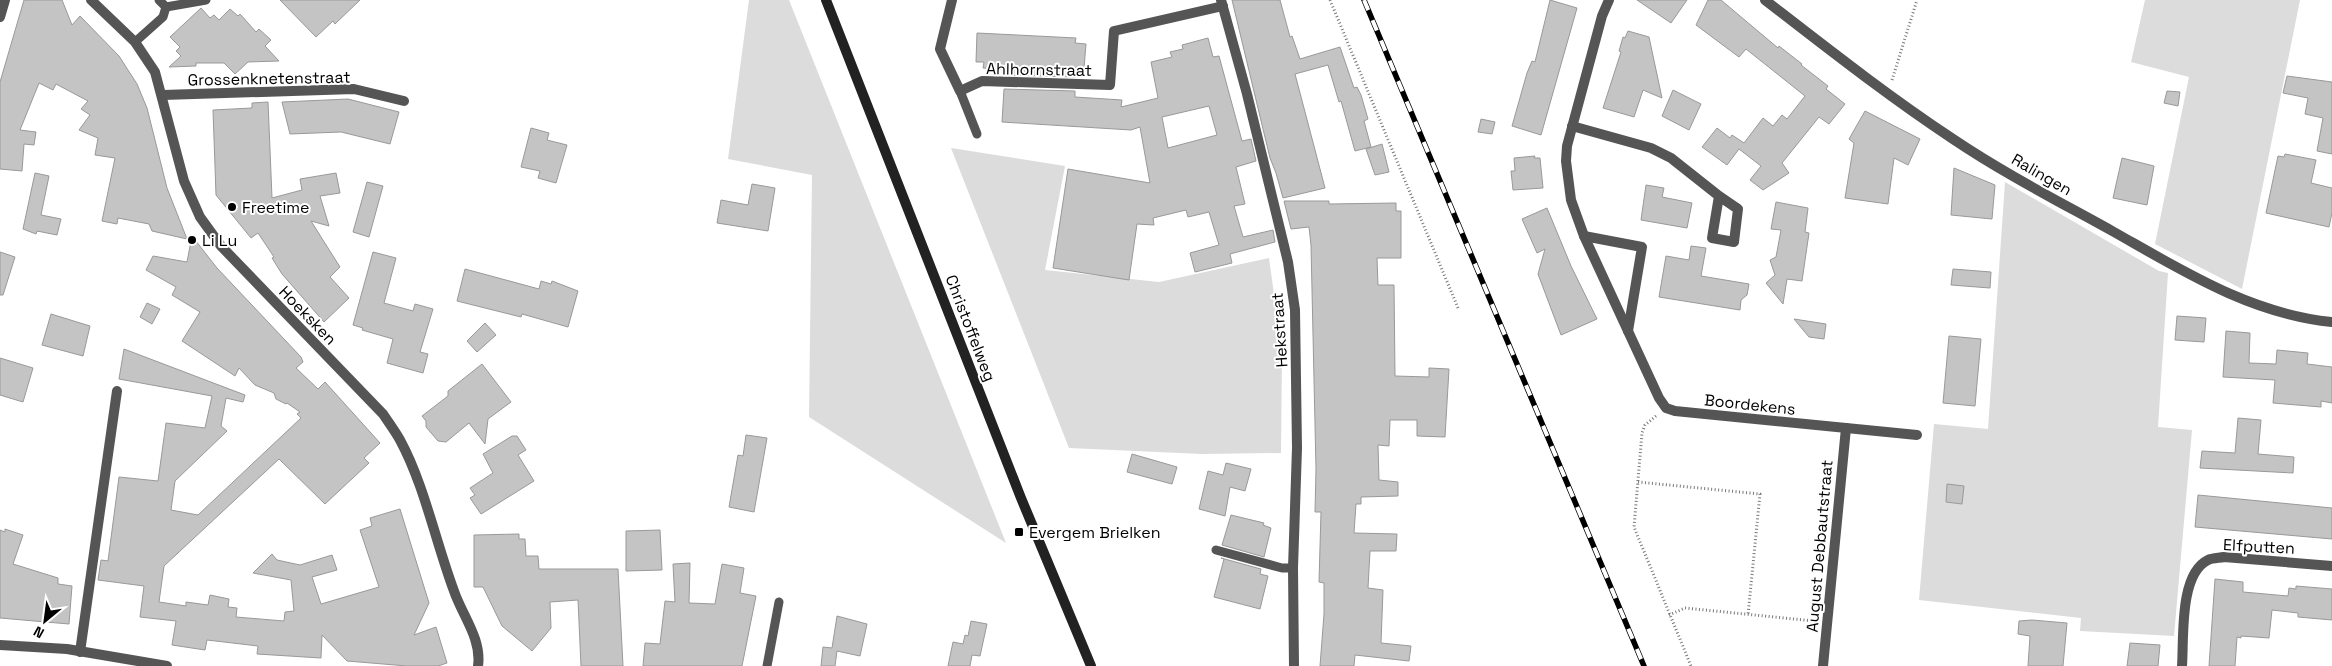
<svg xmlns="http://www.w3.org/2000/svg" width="2332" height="666" font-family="'Space Grotesk',sans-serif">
  <rect width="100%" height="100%" fill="#fff"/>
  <!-- green -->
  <g fill="#dcdcdc">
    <polygon points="749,0 789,0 1006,543 809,417 812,175 728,159"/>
    <polygon points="2145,0 2300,0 2242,289 2155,244 2189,77 2131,62"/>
    <polygon points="951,148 1065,166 1045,270 1159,282 1269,258 1282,353 1281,453 1202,454 1069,448"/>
    <polygon points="2005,182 2159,271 2168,273 2158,427 2192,430 2174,636 2080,631 2081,618 1919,600 1934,424 1988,429"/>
  </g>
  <!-- building -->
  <g fill="#c4c4c4" stroke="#999" fill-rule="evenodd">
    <polygon points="24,0 62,0 72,25 80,16 119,56 137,84 147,108 167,188 187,239 152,231 149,224 118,218 117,224 102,221 115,158 95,155 98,138 79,130 90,115 81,109 88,101 56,84 53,90 39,83 20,130 36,132 34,145 24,144 22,171 0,169 0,82"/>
    <polygon points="280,0 360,0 335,24 333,21 316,37"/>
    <polygon points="1232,0 1280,0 1290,37 1292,36 1300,59 1340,47 1354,88 1357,87 1361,95 1368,119 1364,121 1371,147 1355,151 1341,101 1339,102 1328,65 1295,74 1325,188 1283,198 1276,173 1270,158"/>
    <polygon points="1550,0 1577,8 1541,135 1512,126 1527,73 1532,61 1535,62"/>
    <polygon points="1637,0 1687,0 1671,23"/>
    <polygon points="1708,0 1721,0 1778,48 1779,46 1802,64 1801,65 1828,86 1826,89 1845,104 1829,124 1819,117 1782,163 1789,173 1763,190 1750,180 1761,166 1739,149 1727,165 1702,147 1717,128 1730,138 1732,135 1744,143 1763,118 1773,126 1782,115 1787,119 1805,96 1746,49 1739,57 1696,25"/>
    <polygon points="201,8 210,18 214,15 219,20 230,9 238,16 240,14 256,32 259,29 271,40 265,46 279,61 248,62 235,74 224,63 196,63 196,66 169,67 181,56 176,51 180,47 170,37"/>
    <polygon points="1628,31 1649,37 1662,98 1643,90 1634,117 1603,108 1621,52 1619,51 1623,37 1625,38"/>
    <polygon points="977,33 1076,38 1075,43 1086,44 1084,68 1076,67 1076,77 1005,75 1005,70 983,68 984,62 976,62"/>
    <path d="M 1208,38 L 1213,57 L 1219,56 L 1242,141 L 1251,139 L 1256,161 L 1236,167 L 1245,204 L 1234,206 L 1243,237 L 1273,230 L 1275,242 L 1230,254 L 1232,263 L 1195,272 L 1190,253 L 1219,245 L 1209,212 L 1188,217 L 1186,210 L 1153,218 L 1154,225 L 1137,224 L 1129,280 L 1053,268 L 1068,169 L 1150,183 L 1140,127 L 1131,130 L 1002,122 L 1004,89 L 1075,91 L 1075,97 L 1122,100 L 1121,107 L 1158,98 L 1151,62 L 1172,57 L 1170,52 L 1183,49 L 1182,45 ZM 1209,106 L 1217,135 L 1168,148 L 1162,117 Z"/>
    <polygon points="2287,76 2332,82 2332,154 2317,151 2323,118 2305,114 2308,98 2283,93"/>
    <polygon points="1673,90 1701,104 1689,130 1662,116"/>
    <polygon points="2167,91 2180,92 2178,106 2164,103"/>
    <polygon points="348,99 399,112 390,144 341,132 290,134 282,102"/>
    <polygon points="268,102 272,198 302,190 300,179 336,173 340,193 320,196 329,226 311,221 340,267 330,277 349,298 324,322 282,274 272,258 274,257 258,233 251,238 216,195 213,110 252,108 252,103"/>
    <polygon points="1865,111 1920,139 1908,165 1894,158 1888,204 1845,198 1854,143 1849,139"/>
    <polygon points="1481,119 1495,122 1492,134 1478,132"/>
    <polygon points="531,128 549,133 547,140 567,145 556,183 538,178 540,171 521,167"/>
    <polygon points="1382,144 1389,172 1375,175 1366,149"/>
    <polygon points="2285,154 2316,160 2311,183 2332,188 2332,213 2329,227 2266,213 2278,156 2284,157"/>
    <polygon points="1535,156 1534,158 1540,158 1543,188 1513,190 1511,171 1515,171 1514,158"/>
    <polygon points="2122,158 2154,166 2147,205 2113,198"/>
    <polygon points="1954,168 1995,185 1992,219 1951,215"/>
    <polygon points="35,173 49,176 41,215 61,219 57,235 37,231 36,234 23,229"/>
    <polygon points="367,182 383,186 369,237 353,232"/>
    <polygon points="752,184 775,188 768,231 717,223 721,200 748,205"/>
    <polygon points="1646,185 1664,188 1662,197 1692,203 1687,228 1641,220"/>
    <polygon points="1284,201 1329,201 1329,204 1396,203 1396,211 1401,211 1401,258 1377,258 1378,285 1394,285 1395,376 1429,377 1429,368 1449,369 1445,437 1417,436 1417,420 1390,420 1389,446 1378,445 1379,480 1398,482 1398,496 1361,497 1361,504 1356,504 1354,533 1397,534 1396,551 1370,551 1368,588 1383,590 1381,643 1411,646 1409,661 1355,655 1354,666 1320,666 1324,614 1324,583 1319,582 1321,512 1315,512 1316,469 1311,245 1309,227 1291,229"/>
    <polygon points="1776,202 1808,208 1805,232 1809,233 1802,281 1787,279 1783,304 1766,283 1775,275 1770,260 1776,257 1781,230 1771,229"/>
    <polygon points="1547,208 1571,266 1597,319 1561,335 1538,274 1545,249 1537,253 1522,219"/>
    <polygon points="192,236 217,268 301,357 303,362 296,368 318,389 325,382 380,443 364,458 369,463 325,504 279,459 164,566 159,602 186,606 186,602 208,605 210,595 229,599 228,607 237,608 236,617 284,621 285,612 294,611 291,580 253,573 272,554 277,560 300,565 332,555 337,570 312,577 321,604 379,587 360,530 372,526 370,518 400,509 429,603 414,635 436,627 447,663 438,666 407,666 347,661 322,635 321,658 257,654 258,646 207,640 205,650 172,645 176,621 140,617 144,586 98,580 101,560 108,561 119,477 158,481 166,423 205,428 212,396 119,379 124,349 245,395 243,402 226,398 221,426 227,431 175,481 171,510 198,515 301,418 297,414 300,412 287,403 286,404 276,399 274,393 255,385 239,368 235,376 182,341 200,312 172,295 176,287 146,270 153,256 187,262"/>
    <polygon points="1691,246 1706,248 1701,276 1749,284 1747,295 1741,300 1740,310 1659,297 1666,256 1689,260"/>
    <polygon points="0,252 15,257 3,295 0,295"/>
    <polygon points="373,252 396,258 384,303 413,311 415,304 433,309 420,352 428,354 423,373 387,363 393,339 362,330 363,328 353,325"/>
    <polygon points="465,269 539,289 541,281 551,284 552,281 578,291 568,327 522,314 521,317 457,301"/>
    <polygon points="1953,269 1991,272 1990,288 1951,285"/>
    <polygon points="147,303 160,309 152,324 140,317"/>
    <polygon points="51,314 90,326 83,356 42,345"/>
    <polygon points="2177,316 2206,318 2204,342 2175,340"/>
    <polygon points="1794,319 1826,324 1824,339 1809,337"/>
    <polygon points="485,323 496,335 477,352 467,341"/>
    <polygon points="2226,331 2250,333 2249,363 2276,364 2277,350 2308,353 2307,364 2332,367 2332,403 2321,401 2321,407 2273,403 2275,380 2223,377"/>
    <polygon points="1949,336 1981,339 1975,406 1943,403"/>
    <polygon points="0,358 33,368 23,402 0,395"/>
    <polygon points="482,364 511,402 488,419 485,444 469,423 446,442 438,441 426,427 426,421 422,416 448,396 448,391"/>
    <polygon points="2238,418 2261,420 2258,454 2294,457 2293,473 2200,468 2202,451 2235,453"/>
    <polygon points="746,435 767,438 754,512 729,507 738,455 743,456"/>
    <polygon points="512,436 517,436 526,450 518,455 534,481 481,514 470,498 475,495 470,488 493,473 483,454"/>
    <polygon points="1132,454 1177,467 1172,484 1127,472"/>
    <polygon points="1226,463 1251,469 1245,491 1230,487 1225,516 1199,509 1208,471 1223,475"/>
    <polygon points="1947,484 1964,486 1962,504 1946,502"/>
    <polygon points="2198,495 2332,508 2332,539 2195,527"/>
    <polygon points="1231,515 1264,523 1263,525 1271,528 1264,557 1222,545"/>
    <polygon points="5,529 23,535 13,564 58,578 58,584 72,586 69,624 0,618 0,530 5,532"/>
    <polygon points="660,530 662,570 626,571 626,531"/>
    <polygon points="519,534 519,539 525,539 526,556 538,556 539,569 618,569 623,666 581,666 578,600 550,602 551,628 532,651 502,626 483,587 474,587 474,535"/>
    <polygon points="1221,558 1261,569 1260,574 1268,576 1260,609 1214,597 1224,559"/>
    <polygon points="690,563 689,603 715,604 722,564 744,568 740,593 756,596 742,666 643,666 645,643 660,644 665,601 675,602 673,564"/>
    <polygon points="2215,579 2243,582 2243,592 2288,596 2289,588 2296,589 2296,586 2332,589 2332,620 2298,617 2298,613 2272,610 2269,638 2241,636 2241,638 2237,637 2235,666 2209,666"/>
    <polygon points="837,616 867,624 860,656 837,651 835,666 821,666 823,647 832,648"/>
    <polygon points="2032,620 2067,623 2063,666 2028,666 2030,636 2018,634 2019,621"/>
    <polygon points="971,621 987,624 980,656 972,655 970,666 948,666 953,642 963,644 965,635 968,636"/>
    <polygon points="2130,643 2160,645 2158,666 2127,666"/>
  </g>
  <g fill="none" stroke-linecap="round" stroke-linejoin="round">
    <!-- path -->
    <g stroke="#777" stroke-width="3" stroke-dasharray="1 2.5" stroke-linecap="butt">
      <polyline points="1330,0 1458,308"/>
      <polyline points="1892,80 1917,0"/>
      <polyline points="1656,416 1645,425 1642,433 1634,527 1691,666"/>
      <polyline points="1638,482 1760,494 1748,615"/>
      <polyline points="1669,615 1685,608 1814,621"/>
    </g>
    <!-- lane -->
    <g stroke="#555" stroke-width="9">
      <polyline points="166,7 206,0"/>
      <polyline points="135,42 163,17 166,7 159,0"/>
      <polyline points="960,91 977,134"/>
      <polyline points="1216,550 1282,568 1293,568"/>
      <polyline points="767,666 779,602"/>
    </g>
    <!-- street -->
    <g stroke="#555" stroke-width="10">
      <path d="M 91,0 L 135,42 L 155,72 L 184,181 L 200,217 L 221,246 L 383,414 C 389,423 395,431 400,440 C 424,484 436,543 454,591 C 462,615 482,639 478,666"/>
      <polyline points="952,0 940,49 960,91 982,81 1110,85 1114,31 1223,6"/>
      <polyline points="1221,0 1247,94 1288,262 1295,310 1297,448 1293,568 1294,666"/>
      <polyline points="1609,0 1602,16 1567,146 1566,161 1571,200 1584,236 1659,398 1666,408 1675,411 1917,435"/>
      <path d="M 1765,0 C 1827,48 1888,96 1953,139 C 2005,174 2060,202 2114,232 C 2183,271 2251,314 2332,322"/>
      <polyline points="0,17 5,0"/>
      <polyline points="163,95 354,89 404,101"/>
      <polyline points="1572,126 1651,148 1671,158 1719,196 1712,238 1734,242 1738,209 1719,196"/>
      <polyline points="1584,236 1642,247 1628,331"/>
      <polyline points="0,645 67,649 167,666"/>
      <polyline points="80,652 117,391"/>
      <polyline points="1823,666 1846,428"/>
      <path d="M 2182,666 C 2184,638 2179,574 2208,560 C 2212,558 2219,558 2224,557 L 2332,566"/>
    </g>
    <!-- secondary -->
    <polyline stroke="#222" stroke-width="10" points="826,0 1021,498 1091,666"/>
    <!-- rail casing -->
    <g stroke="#000" stroke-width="5.5">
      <polyline id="rail" points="1364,0 1644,666"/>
    </g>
    <!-- rail -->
    <use href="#rail" stroke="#fff" stroke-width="4" stroke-dasharray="11" stroke-linecap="butt"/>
  </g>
  <!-- markers -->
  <g fill="#000" stroke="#fff" stroke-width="2">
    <circle cx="232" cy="207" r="5"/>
    <circle cx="192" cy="240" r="5"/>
    <rect x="1014" y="527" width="10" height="10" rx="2.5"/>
  </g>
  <g text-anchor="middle" stroke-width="4" stroke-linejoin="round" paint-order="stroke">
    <!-- street labels -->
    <g font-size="16" fill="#000" stroke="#fff">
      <text transform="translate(1039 69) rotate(1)" y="6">Ahlhornstraat</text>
      <text transform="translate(269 78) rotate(-1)" y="6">Grossenknetenstraat</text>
      <text transform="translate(2042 174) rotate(30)" y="6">Ralingen</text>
      <text transform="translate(308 315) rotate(46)" y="6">Hoeksken</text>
      <text transform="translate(971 328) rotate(69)" y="6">Christoffelweg</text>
      <text transform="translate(1279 330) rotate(-94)" y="6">Hekstraat</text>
      <text transform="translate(1750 404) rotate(6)" y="6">Boordekens</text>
      <text transform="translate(1819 546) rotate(-85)" y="6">August Debbautstraat</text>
      <text transform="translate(2259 546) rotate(3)" y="6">Elfputten</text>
    </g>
    <!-- poi labels -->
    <g font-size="16" fill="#000" stroke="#fff" text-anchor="start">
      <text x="242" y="213">Freetime</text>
      <text x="202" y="246">Li Lu</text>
      <text x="1029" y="538">Evergem Brielken</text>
    </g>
  </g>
  <!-- north arrow -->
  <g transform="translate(45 621) rotate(209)" stroke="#ffffff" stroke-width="4" paint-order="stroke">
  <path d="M0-4L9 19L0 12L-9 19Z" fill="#000000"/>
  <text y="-8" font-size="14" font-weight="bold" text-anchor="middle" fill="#000000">N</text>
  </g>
</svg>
